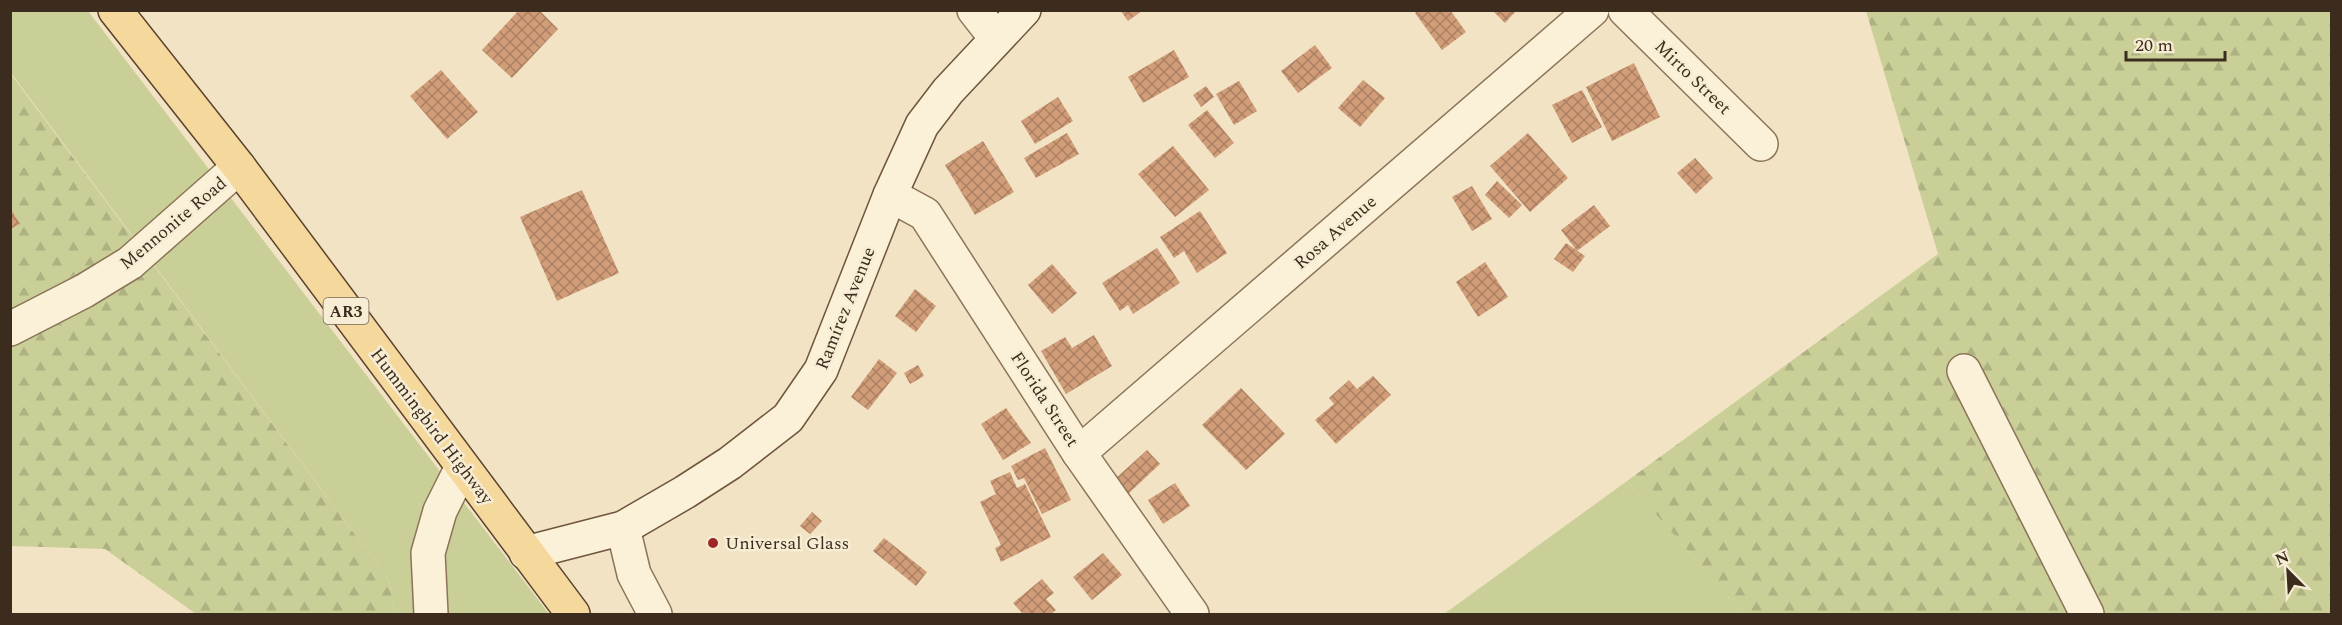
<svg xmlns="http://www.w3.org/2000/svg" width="2342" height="625" font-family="Spectral,serif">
  <defs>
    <pattern id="forest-firs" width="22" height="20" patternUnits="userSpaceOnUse" patternTransform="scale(1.5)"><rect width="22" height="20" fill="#c9cf97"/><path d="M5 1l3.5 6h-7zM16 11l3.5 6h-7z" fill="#aeb282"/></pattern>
    <pattern id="building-cross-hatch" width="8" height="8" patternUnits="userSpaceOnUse" patternTransform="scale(1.5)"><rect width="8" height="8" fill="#d19d78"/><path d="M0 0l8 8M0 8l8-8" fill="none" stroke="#ab8062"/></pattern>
  </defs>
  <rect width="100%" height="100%" fill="#f1e3c4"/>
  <!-- green -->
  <g fill="#c9cf97">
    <polygon points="11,11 88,11 549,614 395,614 389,580 11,73"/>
    <polygon points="1627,481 1743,614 1444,614"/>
  </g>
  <!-- forest -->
  <g fill="url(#forest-firs)">
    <polygon points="1866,11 2331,11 2331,614 1743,614 1627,481 1938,254"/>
    <polygon points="10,73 389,580 395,614 196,614 105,549 11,546"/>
  </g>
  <!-- building -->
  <g fill="url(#building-cross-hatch)">
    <polygon points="519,10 539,10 558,29 512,78 482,50"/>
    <polygon points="1120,10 1143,10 1128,21"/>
    <polygon points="1419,10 1450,10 1466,32 1442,50 1415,13"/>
    <polygon points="1492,10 1517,10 1505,23"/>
    <polygon points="1315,45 1332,68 1298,93 1281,71"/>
    <polygon points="1174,50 1189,77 1143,103 1128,77"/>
    <polygon points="1634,63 1660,117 1612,141 1586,87"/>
    <polygon points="441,70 478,112 447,139 410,96"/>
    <polygon points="1363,80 1385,98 1360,127 1338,108"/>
    <polygon points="1239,81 1257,111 1234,125 1216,94"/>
    <polygon points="1206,86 1214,97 1201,107 1193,95"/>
    <polygon points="1582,90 1602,127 1572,143 1552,105"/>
    <polygon points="1058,97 1073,121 1035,144 1021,121"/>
    <polygon points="1207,110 1234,143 1215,158 1188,125"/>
    <polygon points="1067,133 1079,154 1036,178 1024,158"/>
    <polygon points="1528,133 1568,178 1530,212 1490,166"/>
    <polygon points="983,141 1014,192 975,215 945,165"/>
    <polygon points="1173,146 1209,190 1175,217 1138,174"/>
    <polygon points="1695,158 1713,178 1696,194 1677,173"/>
    <polygon points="1497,181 1522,205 1509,218 1485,195"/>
    <polygon points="1472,186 1492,219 1472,231 1452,197"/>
    <polygon points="582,190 619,273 557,301 520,217"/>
    <polygon points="1594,205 1610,226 1577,251 1561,230"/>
    <polygon points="10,208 20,224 10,229"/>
    <polygon points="1200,211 1227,253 1197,273 1184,251 1174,258 1160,237"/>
    <polygon points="1566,243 1585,256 1573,272 1554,259"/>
    <polygon points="1157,248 1180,283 1133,314 1128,305 1120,311 1102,283"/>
    <polygon points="1485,262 1508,297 1478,317 1456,282"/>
    <polygon points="1052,264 1077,293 1052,314 1028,285"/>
    <polygon points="915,289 936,306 916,332 895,316"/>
    <polygon points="1094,335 1112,366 1066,394 1041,351 1065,337 1072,348"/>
    <polygon points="879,359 897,373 868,410 851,397"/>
    <polygon points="918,365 924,376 910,384 904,373"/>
    <polygon points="1373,376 1391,395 1336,444 1315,420 1334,404 1329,398 1349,380 1357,389"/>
    <polygon points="1241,388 1285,434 1246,470 1202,425"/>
    <polygon points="1006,408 1031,443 1003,460 981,424"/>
    <polygon points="1045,448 1071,500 1042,514 1024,478 1018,480 1011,466"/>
    <polygon points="1147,450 1160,464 1128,494 1115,479"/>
    <polygon points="1010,472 1017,488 1025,484 1051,537 1001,562 995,548 1001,545 980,502 996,494 990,481"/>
    <polygon points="1175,483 1190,506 1163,524 1148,500"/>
    <polygon points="812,512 822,521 810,534 800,526"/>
    <polygon points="884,538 927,572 916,586 873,551"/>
    <polygon points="1103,553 1122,575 1092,600 1073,577"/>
    <polygon points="1042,579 1054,593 1046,599 1056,610 1051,614 1023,614 1013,603"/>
  </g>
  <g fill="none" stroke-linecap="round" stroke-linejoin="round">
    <!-- street casing -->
    <g stroke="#8c7459" stroke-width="36">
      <g id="street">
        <polyline points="974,10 996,38"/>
        <polyline points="1625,10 1761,144"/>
        <polyline points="890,195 925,214 1079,453 1192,614"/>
        <polyline points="10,329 84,291 130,263 239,167"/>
        <polyline points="1964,371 2087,614"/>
        <polyline points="1079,453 1592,10"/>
        <polyline points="623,528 634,574 655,614"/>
        <polyline points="431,614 428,553 440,511 462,467"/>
      </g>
    </g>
    <!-- secondary casing -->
    <g stroke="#6e553c" stroke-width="36">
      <polyline id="secondary" points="526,553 623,528 685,492 730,463 788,418 821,370 890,195 922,125 948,91 1024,10"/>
    </g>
    <!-- primary casing -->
    <g stroke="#5a422e" stroke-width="36">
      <polyline id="primary" points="115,10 239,167 573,614"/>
    </g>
    <!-- street -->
    <use href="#street" stroke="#fbf0d8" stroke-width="33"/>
    <!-- secondary -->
    <use href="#secondary" stroke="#fbf0d8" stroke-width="33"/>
    <!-- primary -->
    <use href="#primary" stroke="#f5d89b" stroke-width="33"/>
  </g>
  <!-- markers -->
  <circle fill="#9f2627" stroke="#f7edd4" stroke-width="2" cx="713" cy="543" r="6"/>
  <g text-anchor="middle" stroke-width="5" stroke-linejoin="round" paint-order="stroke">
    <!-- shield labels -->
    <rect fill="#f7edd4" stroke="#746655" stroke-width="1.5" x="323.5" y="298" width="45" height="26" rx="4.5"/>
    <g font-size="16" font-weight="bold" fill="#3c2c1e">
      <text x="346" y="317">AR3</text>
    </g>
    <!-- street labels -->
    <g font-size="18" fill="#3c2c1e" stroke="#f7edd4">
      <text transform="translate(1693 77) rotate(44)" y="6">Mirto Street</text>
      <text transform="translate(173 223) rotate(-40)" y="6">Mennonite Road</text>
      <text transform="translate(1335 232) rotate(-41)" y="6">Rosa Avenue</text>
      <text transform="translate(845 308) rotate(-68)" y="6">Ramírez Avenue</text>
      <text transform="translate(1045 399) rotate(57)" y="6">Florida Street</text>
      <text transform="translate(432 426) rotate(53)" y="6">Hummingbird Highway</text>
    </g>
    <!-- poi labels -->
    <g font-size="18" fill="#3c2c1e" stroke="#f7edd4" text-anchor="start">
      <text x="725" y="549">Universal Glass</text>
    </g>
  </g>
  <!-- border -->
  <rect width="2342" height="625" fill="none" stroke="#3c2c1e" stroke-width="24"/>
  <!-- north arrow -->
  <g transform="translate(2288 571) rotate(336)" stroke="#f7edd4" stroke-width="4.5" paint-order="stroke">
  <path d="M0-4.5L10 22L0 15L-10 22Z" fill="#3c2c1e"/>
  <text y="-9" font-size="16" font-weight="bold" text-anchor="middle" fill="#3c2c1e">N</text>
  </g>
  <!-- scale -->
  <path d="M2126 51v9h99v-9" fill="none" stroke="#3c2c1e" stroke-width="3"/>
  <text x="2135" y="51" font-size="18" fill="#3c2c1e" stroke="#f7edd4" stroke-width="4.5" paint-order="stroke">20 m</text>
</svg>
